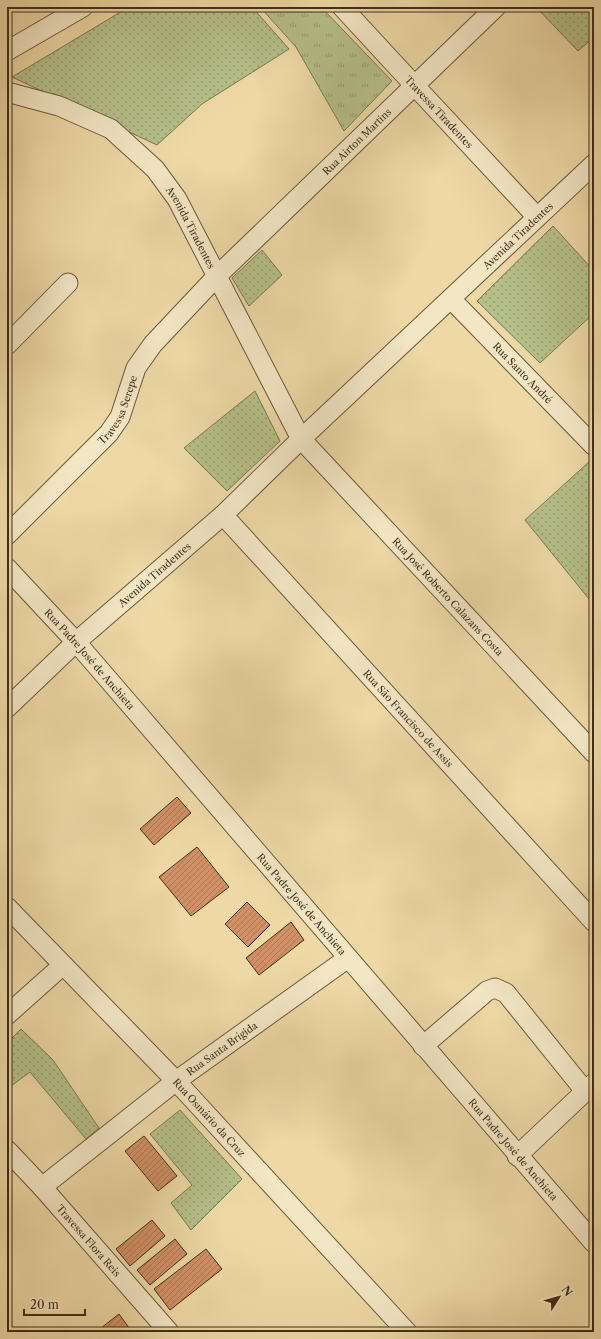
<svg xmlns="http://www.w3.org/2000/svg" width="601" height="1339" font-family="'Libre Caslon Text',serif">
  <defs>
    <pattern id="grass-dots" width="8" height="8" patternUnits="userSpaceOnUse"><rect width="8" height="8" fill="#b5bf89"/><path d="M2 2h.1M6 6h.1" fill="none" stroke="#959c6f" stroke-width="1.8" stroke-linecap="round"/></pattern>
    <pattern id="park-tufts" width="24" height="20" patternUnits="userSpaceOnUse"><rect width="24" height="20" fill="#b5bf89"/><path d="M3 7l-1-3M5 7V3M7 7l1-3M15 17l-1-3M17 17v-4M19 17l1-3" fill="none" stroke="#959c6f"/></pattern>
    <pattern id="building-hatch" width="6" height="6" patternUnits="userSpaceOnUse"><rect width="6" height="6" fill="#d19065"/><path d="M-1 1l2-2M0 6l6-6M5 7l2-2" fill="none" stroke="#ab7652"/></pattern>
  </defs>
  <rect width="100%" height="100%" fill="#edd8a6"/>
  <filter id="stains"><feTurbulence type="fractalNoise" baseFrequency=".005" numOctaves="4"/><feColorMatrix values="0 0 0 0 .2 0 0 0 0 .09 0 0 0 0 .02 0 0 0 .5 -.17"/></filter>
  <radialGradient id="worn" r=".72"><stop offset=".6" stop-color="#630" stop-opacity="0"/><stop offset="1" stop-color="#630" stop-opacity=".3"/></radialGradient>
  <!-- grass -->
  <g fill="url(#grass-dots)" stroke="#7a7752">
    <polygon points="129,7 252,7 289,49 202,104 157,145 12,77"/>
    <polygon points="536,7 594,7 594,37 578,51"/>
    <polygon points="553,226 594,271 594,313 540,363 477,301"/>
    <polygon points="262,250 282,275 249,306 232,278"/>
    <polygon points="255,391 280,441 227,491 184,448"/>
    <polygon points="590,461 594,466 594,595 589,599 525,520"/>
    <polygon points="21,1029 53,1060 99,1128 86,1139 30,1072 7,1089 7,1043"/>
    <polygon points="180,1110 242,1179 191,1230 171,1203 192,1185 150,1134"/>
  </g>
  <!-- park -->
  <polygon fill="url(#park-tufts)" stroke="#7a7752" points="260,7 321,7 392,81 344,131 296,47"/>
  <!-- building -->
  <g fill="url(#building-hatch)" stroke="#3f2f1a">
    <polygon points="177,797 191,813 154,845 140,829"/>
    <polygon points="197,847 229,887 191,916 159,877"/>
    <polygon points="247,902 270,925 248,947 225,924"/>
    <polygon points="291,922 304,940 259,975 246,958"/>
    <polygon points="144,1136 177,1176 158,1191 125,1151"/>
    <polygon points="152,1220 165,1236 130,1266 116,1249"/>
    <polygon points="175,1239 187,1254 150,1285 137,1270"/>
    <polygon points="206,1249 222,1269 170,1310 154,1289"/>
    <polygon points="119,1314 132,1332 96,1332"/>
  </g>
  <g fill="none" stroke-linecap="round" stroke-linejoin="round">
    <!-- minor casing -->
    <g stroke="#6a593d" stroke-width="21">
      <g id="minor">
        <path id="s1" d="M 342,7 L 414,85 L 537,217"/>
        <polyline points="7,51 83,7"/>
        <path id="s2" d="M 7,92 L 59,106 L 111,129 L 155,169 L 177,199 L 301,439 L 594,753"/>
        <path id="s3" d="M 451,299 L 594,446"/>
        <polyline points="7,345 68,283"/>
        <path id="s4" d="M 223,515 L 594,922"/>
        <path id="s5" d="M 7,535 L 109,433 L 120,417 L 136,368 L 153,344 L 218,275 L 496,7"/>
        <path id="s6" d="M 7,568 L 76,642 L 594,1243"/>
        <path id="s7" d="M 7,708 L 76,642 L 223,515 L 301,439 L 594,164"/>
        <path id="s8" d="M 7,907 L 176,1081 L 407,1332"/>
        <polyline points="7,1015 63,965"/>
        <polyline points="423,1046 487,991 495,988 506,993 585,1091"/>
        <path id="s9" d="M 7,1150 L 42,1187 L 169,1332"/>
        <polyline points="517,1156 594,1083"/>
        <path id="s10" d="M 42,1187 L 176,1081 L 348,958"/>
      </g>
    </g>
    <!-- minor -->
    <use href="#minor" stroke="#f3e6c5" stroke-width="19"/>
  </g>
  <g text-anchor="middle" stroke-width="3" stroke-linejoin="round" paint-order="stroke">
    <!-- street labels -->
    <g font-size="10" fill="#3f2f1a" stroke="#f3e6c5">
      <text dy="4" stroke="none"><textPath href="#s1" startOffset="143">Travessa Tiradentes</textPath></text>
      <text dy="4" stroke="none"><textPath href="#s5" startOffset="532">Rua Airton Martins</textPath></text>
      <text dy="4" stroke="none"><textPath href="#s2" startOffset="239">Avenida Tiradentes</textPath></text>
      <text dy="4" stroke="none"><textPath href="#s7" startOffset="696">Avenida Tiradentes</textPath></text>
      <text dy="4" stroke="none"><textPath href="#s3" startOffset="103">Rua Santo André</textPath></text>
      <text dy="4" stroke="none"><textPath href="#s5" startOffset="169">Travessa Serepe</textPath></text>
      <text dy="4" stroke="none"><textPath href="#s7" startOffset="199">Avenida Tiradentes</textPath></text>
      <text dy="4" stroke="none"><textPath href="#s2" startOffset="693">Rua José Roberto Calazans Costa</textPath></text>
      <text dy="4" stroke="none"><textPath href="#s6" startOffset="123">Rua Padre José de Anchieta</textPath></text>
      <text dy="4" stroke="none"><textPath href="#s4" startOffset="275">Rua São Francisco de Assis</textPath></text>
      <text dy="4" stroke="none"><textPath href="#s6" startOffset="447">Rua Padre José de Anchieta</textPath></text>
      <text dy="4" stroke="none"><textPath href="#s10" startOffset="227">Rua Santa Brígida</textPath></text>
      <text dy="4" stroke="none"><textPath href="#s8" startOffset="292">Rua Osmário da Cruz</textPath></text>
      <text dy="4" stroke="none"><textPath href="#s6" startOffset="771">Rua Padre José de Anchieta</textPath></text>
      <text dy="4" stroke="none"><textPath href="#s9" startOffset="122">Travessa Flora Reis</textPath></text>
    </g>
  </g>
  <!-- margin -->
  <rect width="601" height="1339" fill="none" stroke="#edd8a6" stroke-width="24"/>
  <rect x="8" y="8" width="585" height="1323" fill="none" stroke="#3f2f1a" stroke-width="2"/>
  <rect x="12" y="12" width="577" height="1315" fill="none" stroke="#3f2f1a"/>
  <!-- north arrow -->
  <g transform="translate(559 1297) rotate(53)" stroke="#f3e6c5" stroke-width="3" paint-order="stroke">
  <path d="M0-3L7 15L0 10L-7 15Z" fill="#3f2f1a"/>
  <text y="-6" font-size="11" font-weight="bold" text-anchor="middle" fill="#3f2f1a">N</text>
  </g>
  <!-- scale -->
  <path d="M24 1309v6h61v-6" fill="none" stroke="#3f2f1a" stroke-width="2"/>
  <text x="30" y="1309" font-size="12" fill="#3f2f1a" stroke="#f3e6c5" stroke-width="3" paint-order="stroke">20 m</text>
  <rect width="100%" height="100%" filter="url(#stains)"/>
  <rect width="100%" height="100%" fill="url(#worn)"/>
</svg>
